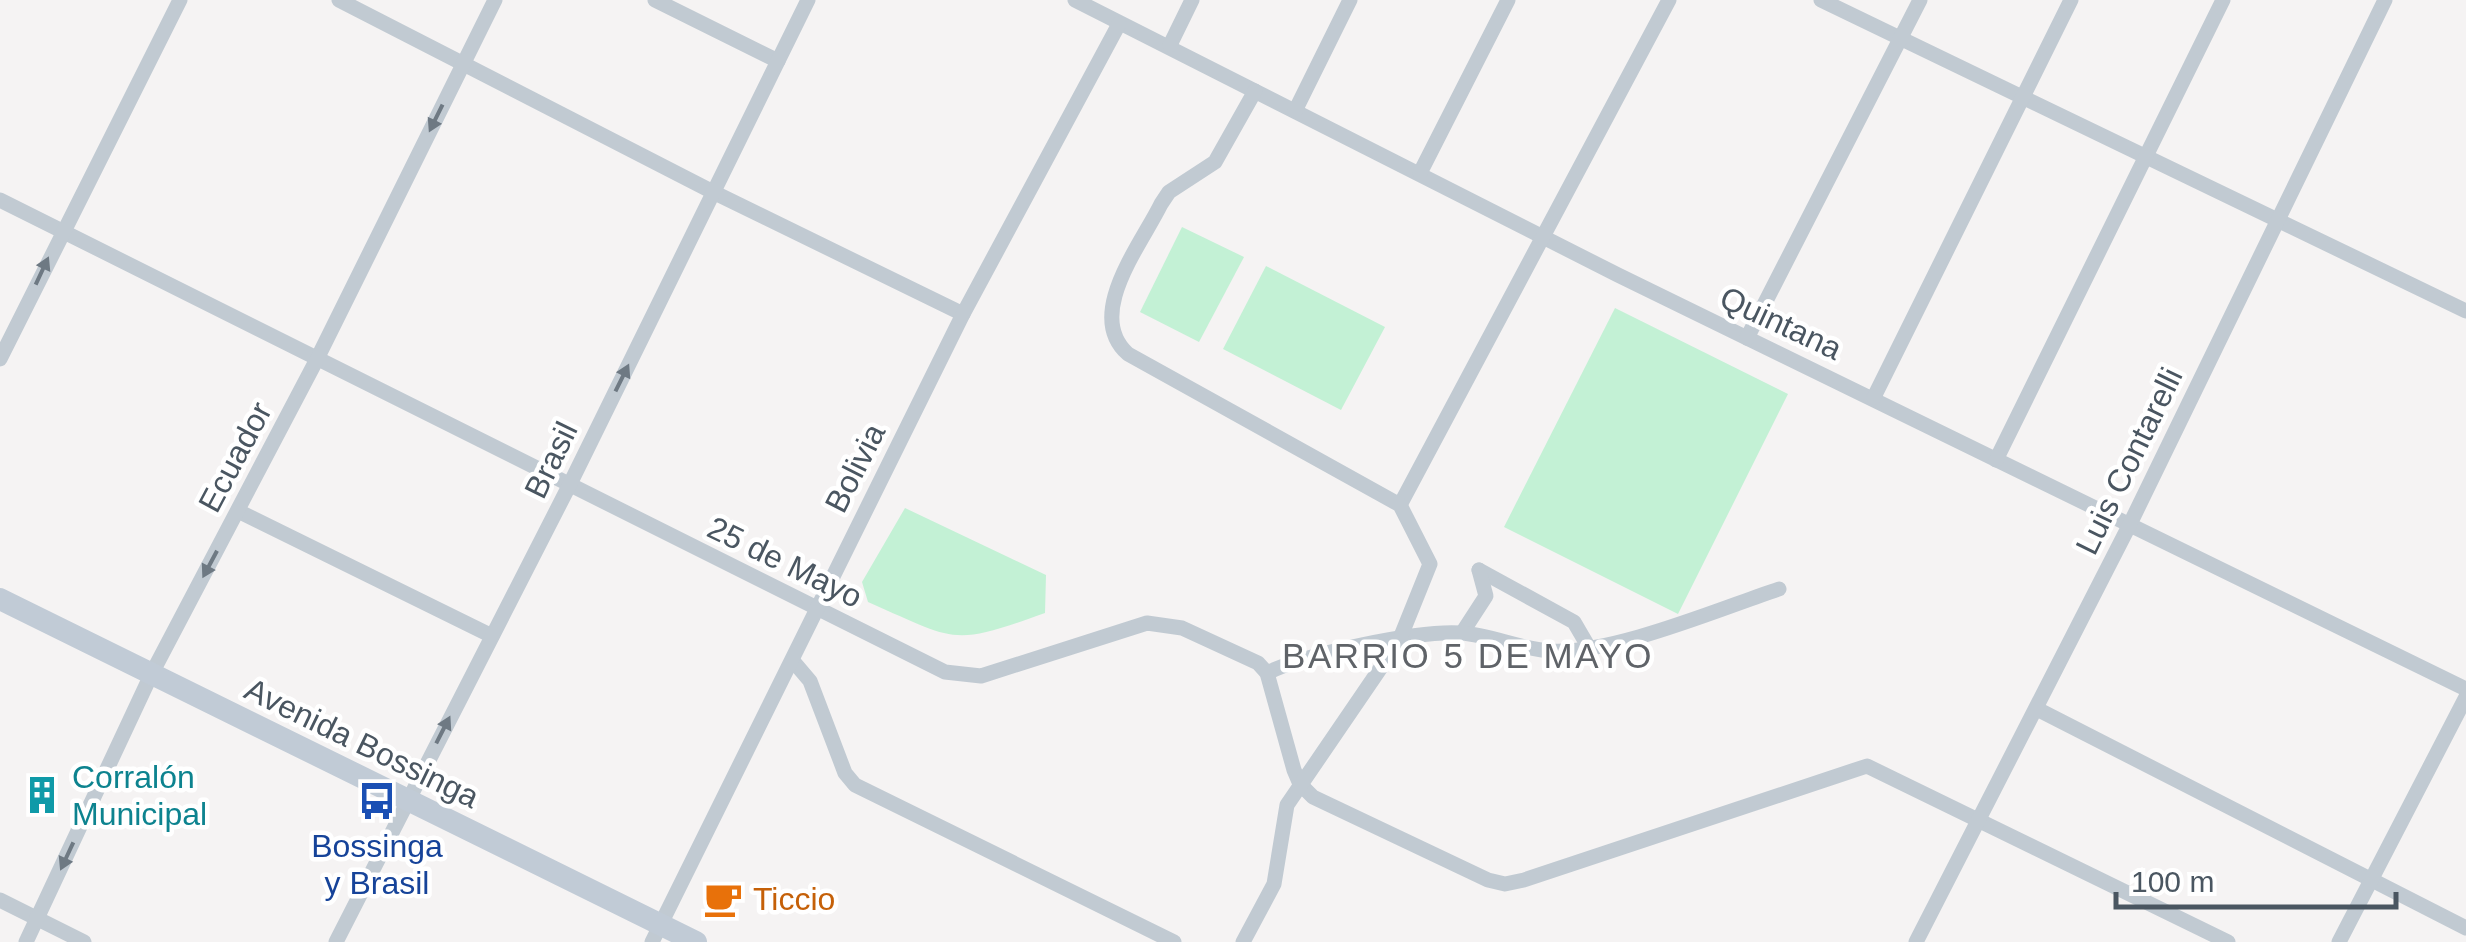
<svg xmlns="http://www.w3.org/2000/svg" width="2466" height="942" font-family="Helvetica,sans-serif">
  <rect width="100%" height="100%" fill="#f5f3f3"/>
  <!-- green -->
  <g fill="#c3f1d5">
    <polygon points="1182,227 1244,257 1199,342 1140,312"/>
    <polygon points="1266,266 1385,327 1341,410 1223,349"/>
    <polygon points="1615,308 1788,394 1678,614 1504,527"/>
    <path d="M 905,508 L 1046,575 L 1045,613 C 951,647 957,641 868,602 L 862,582 Z"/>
  </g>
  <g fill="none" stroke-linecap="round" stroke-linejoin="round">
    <!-- minor -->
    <g stroke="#c1cad2" stroke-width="15">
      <polyline points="339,0 713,192 963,314"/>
      <polyline points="655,0 778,61"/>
      <polyline points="1075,0 1618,275 2466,689"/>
      <polyline points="1821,0 2466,311"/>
      <polyline points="1170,45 1192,0"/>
      <polyline points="1295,111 1350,0"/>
      <polyline points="1420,173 1508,0"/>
      <polyline points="0,200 945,672 981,676 1147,623 1182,628 1258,663 1267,673 1294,770 1300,784 1313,797 1488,880 1505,884 1524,880 1867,766 2228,942"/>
      <polyline points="1747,338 1920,0"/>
      <polyline points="0,359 180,0"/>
      <polyline points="1874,397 2071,0"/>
      <polyline points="1996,460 2223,0"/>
      <polyline points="1400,505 1669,0"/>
      <polyline points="238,511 492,636"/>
      <polyline points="1479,570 1574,622 1588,646"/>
      <polyline points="1462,633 1486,596 1479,570"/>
      <polyline points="793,661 810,681 845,773 855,785 1174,942"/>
      <path d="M 1267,673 C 1305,654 1419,630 1461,633 C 1491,635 1520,649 1550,651 C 1611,655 1719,609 1779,589"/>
      <polyline points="2037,709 2466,928"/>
      <polyline points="0,900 84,942"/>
      <polyline points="26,942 151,675 316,361 495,0"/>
      <polyline points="336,942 569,486 808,0"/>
      <polyline points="652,942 963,314 1119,24"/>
      <path d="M 1243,942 L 1274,884 L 1287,805 L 1399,641 L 1430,564 L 1400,505 L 1128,354 C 1084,315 1141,245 1161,204 L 1169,192 L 1215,162 L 1255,91"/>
      <polyline points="1916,942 2129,526 2385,0"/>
      <polyline points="2339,942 2466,697"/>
    </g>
    <!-- secondary -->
    <polyline stroke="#c1cbd6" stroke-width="22" points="0,599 696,942"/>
  </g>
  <!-- one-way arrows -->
  <defs><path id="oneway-solid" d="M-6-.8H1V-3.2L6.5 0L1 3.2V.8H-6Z" transform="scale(2.5)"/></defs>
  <g fill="#6e7983">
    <use href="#oneway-solid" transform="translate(436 118) rotate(116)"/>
    <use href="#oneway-solid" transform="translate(42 271) rotate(-65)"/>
    <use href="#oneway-solid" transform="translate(622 378) rotate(-64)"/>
    <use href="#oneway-solid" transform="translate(210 564) rotate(118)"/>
    <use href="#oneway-solid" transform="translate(443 730) rotate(-63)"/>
    <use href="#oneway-solid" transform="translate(67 856) rotate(115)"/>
  </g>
  <!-- icons -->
  <defs>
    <g id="building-bare" transform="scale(3)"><path d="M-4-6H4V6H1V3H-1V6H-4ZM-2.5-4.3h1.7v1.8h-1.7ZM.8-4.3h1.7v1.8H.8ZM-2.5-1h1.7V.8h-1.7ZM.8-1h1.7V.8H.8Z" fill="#0f9aa8" stroke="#fff" stroke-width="2.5" paint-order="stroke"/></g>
    <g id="bus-bare" transform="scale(3)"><path d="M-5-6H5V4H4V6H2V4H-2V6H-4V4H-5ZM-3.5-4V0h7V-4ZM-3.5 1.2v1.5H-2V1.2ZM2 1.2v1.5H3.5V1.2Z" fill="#1a4fb4" stroke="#fff" stroke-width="2.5" paint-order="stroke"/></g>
    <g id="cafe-bare" transform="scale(3)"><path d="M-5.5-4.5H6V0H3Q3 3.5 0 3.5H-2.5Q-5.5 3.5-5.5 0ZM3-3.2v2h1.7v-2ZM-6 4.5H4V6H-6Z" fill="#e8710a" stroke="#fff" stroke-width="2.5" paint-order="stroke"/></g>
  </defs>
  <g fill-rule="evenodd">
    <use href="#building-bare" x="42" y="795"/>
    <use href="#bus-bare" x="377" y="801"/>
    <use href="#cafe-bare" x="723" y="899"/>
  </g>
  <g text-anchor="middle" stroke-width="9" stroke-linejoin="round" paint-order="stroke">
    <!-- street labels -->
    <g font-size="32" fill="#4a5661" stroke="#fff">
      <text transform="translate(1781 323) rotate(25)" y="11">Quintana</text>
      <text transform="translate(235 457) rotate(-62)" y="11">Ecuador</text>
      <text transform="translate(551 460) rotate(-64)" y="11">Brasil</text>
      <text transform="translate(2129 461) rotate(-64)" y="11">Luis Contarelli</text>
      <text transform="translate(855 468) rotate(-63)" y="11">Bolivia</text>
      <text transform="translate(785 562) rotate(26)" y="11">25 de Mayo</text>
      <text transform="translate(362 743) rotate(26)" y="11">Avenida Bossinga</text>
    </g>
    <!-- culture labels -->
    <g font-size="32" fill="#0d838f" stroke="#fff" text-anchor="start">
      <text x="72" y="788">Corralón<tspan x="72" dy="37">Municipal</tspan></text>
    </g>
    <!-- transit labels -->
    <g font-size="32" fill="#164399" stroke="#fff">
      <text x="377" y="857">Bossinga<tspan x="377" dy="37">y Brasil</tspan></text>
    </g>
    <!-- food labels -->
    <g font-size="32" fill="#c56008" stroke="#fff" text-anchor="start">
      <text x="753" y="910">Ticcio</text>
    </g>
    <!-- neighbourhood labels -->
    <g font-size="35" letter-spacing="2.5" fill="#5f6368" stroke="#fff">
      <text x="1468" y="668">BARRIO 5 DE MAYO</text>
    </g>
  </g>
  <!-- scale -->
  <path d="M2116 892v15h280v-15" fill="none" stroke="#4a5661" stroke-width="5"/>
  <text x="2131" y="892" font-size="30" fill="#4a5661" stroke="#ffffff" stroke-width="8" paint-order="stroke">100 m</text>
</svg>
